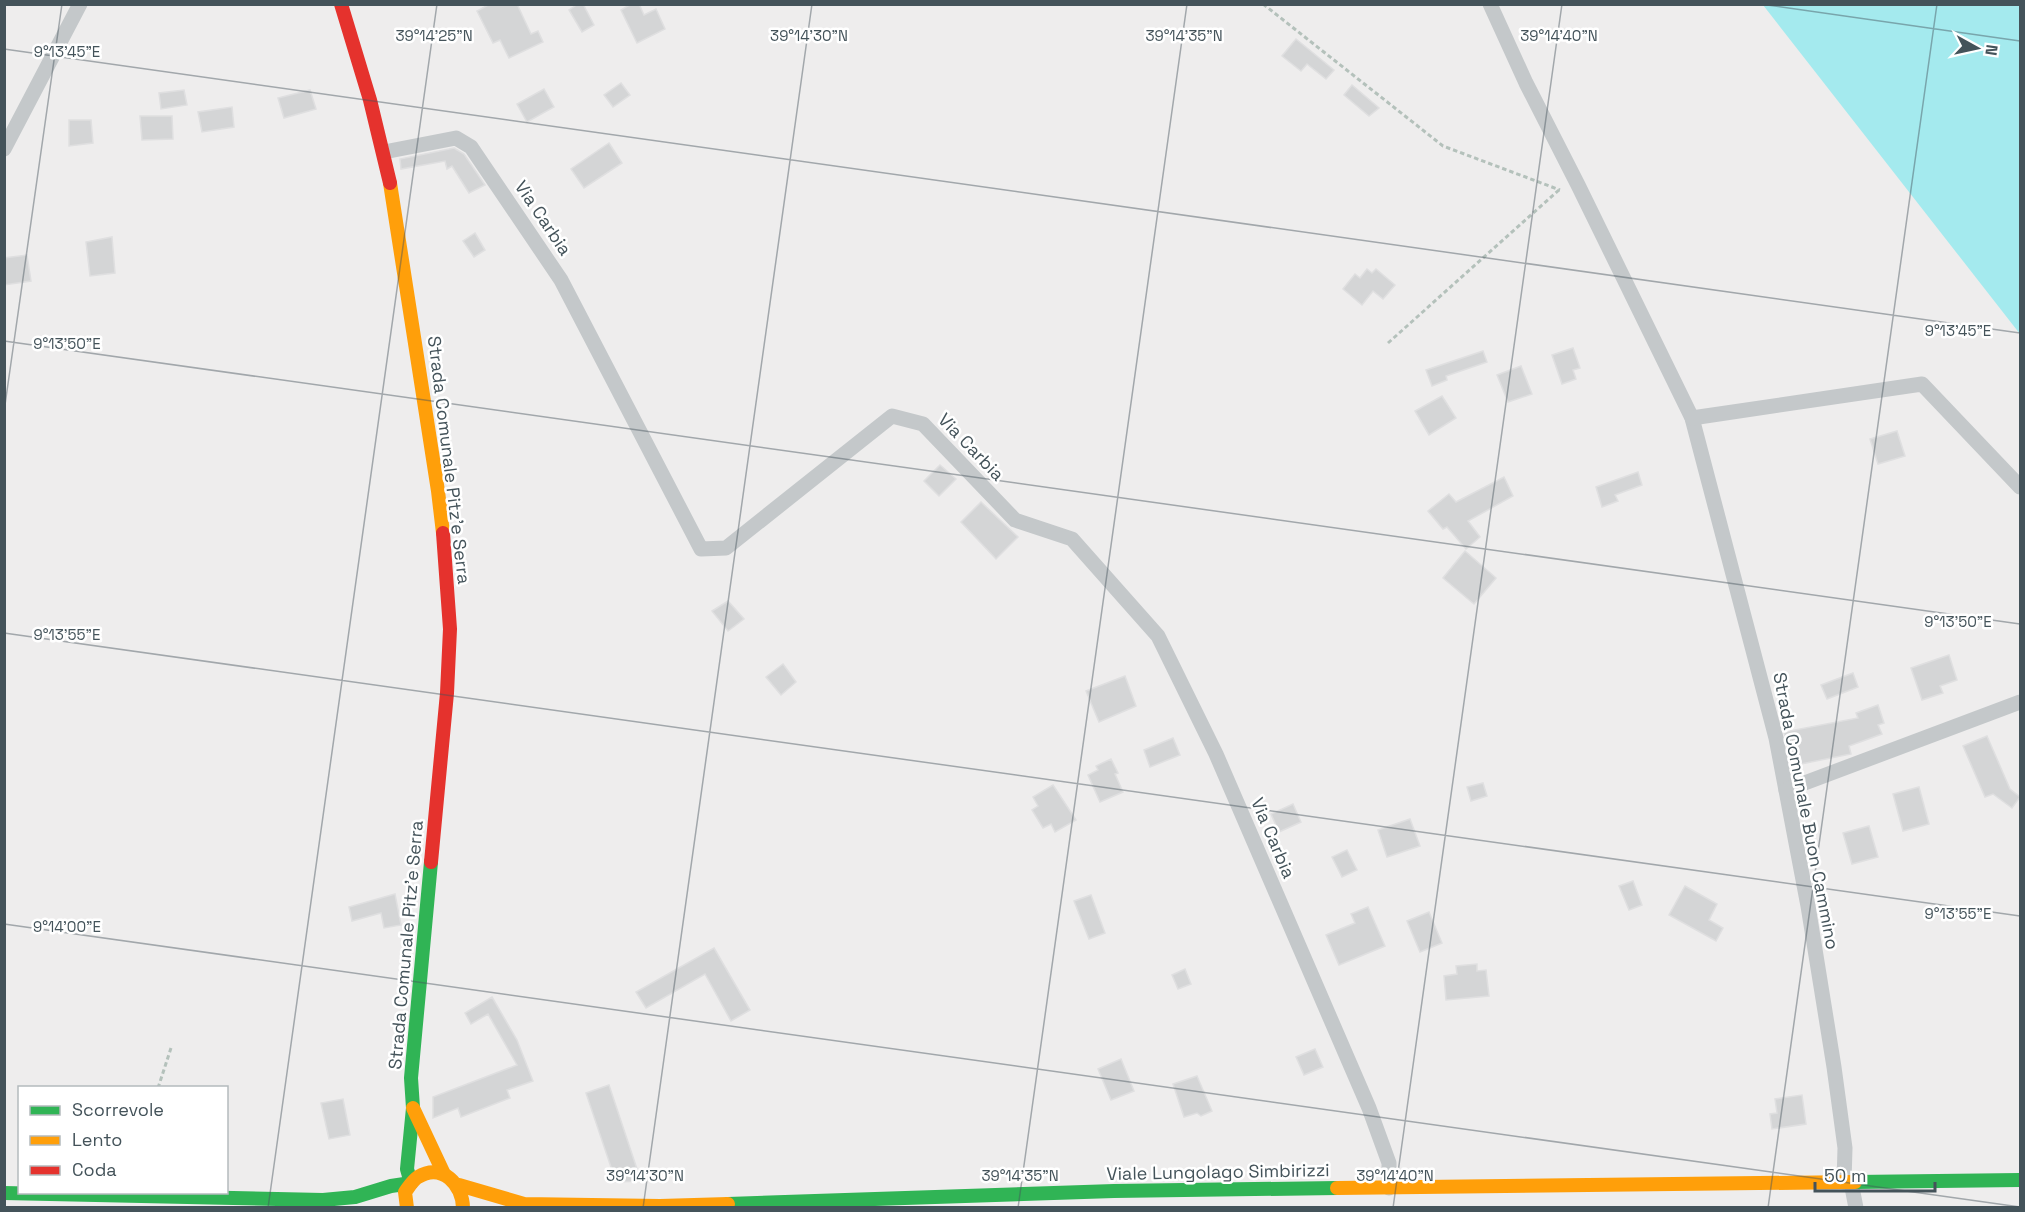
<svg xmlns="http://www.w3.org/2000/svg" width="2025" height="1212" font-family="'Space Grotesk',sans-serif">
  <rect width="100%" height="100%" fill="#eeeded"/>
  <!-- water -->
  <polygon fill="#a4eaee" points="1763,5 2020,5 2020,334"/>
  <!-- building -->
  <g fill="#d4d5d6" stroke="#dfdfe0" stroke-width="1.5">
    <polygon points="490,4 517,4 531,34 538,31 543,42 509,58 500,40 493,43 477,11"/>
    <polygon points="578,4 583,4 594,25 582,32 569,10"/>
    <polygon points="631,4 639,4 644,15 656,9 665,29 637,43 621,10"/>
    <polygon points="1296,39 1334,70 1326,79 1307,64 1301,71 1282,56"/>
    <polygon points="621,83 630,95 613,107 604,95"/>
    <polygon points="1352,85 1379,108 1369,116 1344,95"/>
    <polygon points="544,89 554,107 527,122 517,104"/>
    <polygon points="184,90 187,105 161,109 159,93"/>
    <polygon points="310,90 316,109 284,118 278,98"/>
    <polygon points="232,107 234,127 202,132 198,112"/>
    <polygon points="140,116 172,116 173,139 142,140"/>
    <polygon points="69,120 91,120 93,143 69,146"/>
    <polygon points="609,143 622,163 584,188 571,169"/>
    <polygon points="454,148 464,154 485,185 469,193 452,166 447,169 445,161 401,169 400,159"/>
    <polygon points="475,233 485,250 474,257 463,241"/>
    <polygon points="112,237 115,273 90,276 86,242"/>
    <polygon points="27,255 31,281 4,285 4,258"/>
    <polygon points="1367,269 1372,273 1376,269 1395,285 1383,299 1373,291 1362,305 1343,289 1355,274 1360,278"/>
    <polygon points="1573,348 1580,368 1573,370 1576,379 1562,384 1552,355"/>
    <polygon points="1483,351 1487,362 1446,376 1447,380 1432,386 1426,370"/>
    <polygon points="1521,366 1532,394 1508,402 1497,375"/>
    <polygon points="1442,396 1456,418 1429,435 1415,411"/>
    <polygon points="1897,431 1905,456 1878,464 1870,439"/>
    <polygon points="940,465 956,479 939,496 924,481"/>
    <polygon points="1638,472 1642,485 1615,495 1618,501 1602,507 1596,487"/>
    <polygon points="1504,477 1513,496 1468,521 1480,537 1466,549 1447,527 1443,529 1428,511 1449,494 1456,502"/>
    <polygon points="981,502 1018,537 996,559 961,522"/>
    <polygon points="1465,551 1496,578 1474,604 1443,578"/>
    <polygon points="728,601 744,619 728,631 712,611"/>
    <polygon points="1949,655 1957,680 1940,686 1943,693 1922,700 1911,668"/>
    <polygon points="783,664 796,682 781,695 766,677"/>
    <polygon points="1853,673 1858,687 1827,699 1821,685"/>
    <polygon points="1125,676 1136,706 1099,722 1086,691"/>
    <polygon points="1878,705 1884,723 1878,725 1882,734 1849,746 1851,754 1791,766 1784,732 1858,718 1856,713"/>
    <polygon points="1987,736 2010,789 2020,797 2012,808 1993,794 1985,797 1963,746"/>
    <polygon points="1173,738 1180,755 1150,767 1144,750"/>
    <polygon points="1111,759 1118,773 1115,774 1123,792 1100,802 1088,775 1098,770 1096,766"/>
    <polygon points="1483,783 1487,796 1471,801 1467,787"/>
    <polygon points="1053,785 1076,820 1055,832 1051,824 1043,828 1032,810 1038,806 1033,797"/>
    <polygon points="1919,787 1929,824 1903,831 1893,794"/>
    <polygon points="1293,804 1301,822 1279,832 1271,814"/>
    <polygon points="1410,819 1420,846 1387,857 1378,830"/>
    <polygon points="1869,826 1878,857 1852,864 1843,833"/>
    <polygon points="1347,850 1357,870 1342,877 1332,857"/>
    <polygon points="1633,881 1642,905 1629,910 1619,886"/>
    <polygon points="1685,886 1717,904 1709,920 1723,928 1716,941 1669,915"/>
    <polygon points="395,894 401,925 384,928 381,913 352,921 349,907"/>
    <polygon points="1091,895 1105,933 1089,939 1074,901"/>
    <polygon points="1368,907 1385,946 1339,965 1326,935 1355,923 1351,914"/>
    <polygon points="1429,912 1442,943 1420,952 1407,921"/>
    <polygon points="714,948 750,1010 731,1021 705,974 646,1008 636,992"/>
    <polygon points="1477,964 1477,971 1486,970 1489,996 1446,1000 1444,976 1457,974 1456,966"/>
    <polygon points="1185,969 1191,984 1178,989 1172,975"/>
    <polygon points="492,997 517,1040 533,1081 507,1090 510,1098 461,1117 458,1108 433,1118 433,1097 517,1065 488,1014 471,1024 465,1013"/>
    <polygon points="1315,1049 1323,1067 1304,1075 1296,1057"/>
    <polygon points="1121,1059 1134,1091 1111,1100 1098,1069"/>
    <polygon points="1197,1076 1212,1111 1201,1116 1197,1113 1184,1117 1173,1084"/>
    <polygon points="609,1085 641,1181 616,1182 586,1093"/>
    <polygon points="1802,1095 1806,1124 1772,1129 1770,1114 1777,1113 1775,1099"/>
    <polygon points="343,1099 350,1135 329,1139 321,1103"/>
  </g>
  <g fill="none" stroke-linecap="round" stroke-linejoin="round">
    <!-- path -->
    <g stroke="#b4c1bb" stroke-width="3" stroke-dasharray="4.5 3" stroke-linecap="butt">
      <polyline points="1263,4 1443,146 1560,190"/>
      <polyline points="1388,343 1559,190"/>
      <polyline points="158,1088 171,1048"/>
    </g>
    <!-- street -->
    <g stroke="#c4c8ca" stroke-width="15">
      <polyline points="1490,4 1526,83 1578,185 1692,418 1776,738 1808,906 1834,1067 1845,1148 1844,1182"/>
      <polyline points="4,149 80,4"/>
      <polyline points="384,152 456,138 471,147 561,280 701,549 726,548 892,416 923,424 1015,520 1072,539 1158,636 1216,754 1369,1108 1389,1163 1389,1188"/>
      <polyline points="1692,418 1922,384 2020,487"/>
      <polyline points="1786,790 2020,702"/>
      <polyline points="1851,1182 1856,1208"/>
    </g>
    <!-- fast -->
    <g stroke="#30b455" stroke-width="14">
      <polyline points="1855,1182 2020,1180"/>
      <polyline points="411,1183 407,1169 413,1108 411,1078 431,862"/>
      <polyline points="4,1193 323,1200 355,1197 391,1186 411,1183"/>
      <polyline points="728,1204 1114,1191 1337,1188"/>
    </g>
    <!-- slow -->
    <g stroke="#ff9f0a" stroke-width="14">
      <polyline points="390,183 438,491 443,533"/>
      <polyline points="413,1108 444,1174"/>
      <polyline points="459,1185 524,1204 660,1206 728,1204"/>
      <polyline points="1337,1188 1855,1182"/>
      <path d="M 407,1208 L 405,1192 C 409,1187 412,1181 418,1177 C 442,1162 463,1185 463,1208"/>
    </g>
    <!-- jam -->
    <g stroke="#e5322d" stroke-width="14">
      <polyline points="341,4 370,100 390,183"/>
      <polyline points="431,862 447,693 450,629 443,533"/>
    </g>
  </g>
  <!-- ticks -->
  <path fill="none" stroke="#44535a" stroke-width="1.5" stroke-opacity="0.45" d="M 1760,4 L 2020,41M 4,49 L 2020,333M 4,341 L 2020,624M 4,412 L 62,4M 4,633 L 2020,916M 4,924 L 2020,1207M 268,1208 L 437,4M 643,1208 L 812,4M 1018,1208 L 1187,4M 1393,1208 L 1562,4M 1768,1208 L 1937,4"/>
  <g text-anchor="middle" stroke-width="5" stroke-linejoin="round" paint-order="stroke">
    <!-- street labels -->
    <g font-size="18" fill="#44535a" stroke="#fff">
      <text transform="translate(543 218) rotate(56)" y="6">Via Carbia</text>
      <text transform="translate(971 447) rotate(46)" y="6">Via Carbia</text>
      <text transform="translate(449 460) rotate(83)" y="6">Strada Comunale Pitz'e Serra</text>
      <text transform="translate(1806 811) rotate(79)" y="6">Strada Comunale Buon Cammino</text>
      <text transform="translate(1273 838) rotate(67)" y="6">Via Carbia</text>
      <text transform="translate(406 945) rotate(-85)" y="6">Strada Comunale Pitz'e Serra</text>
      <text transform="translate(1218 1172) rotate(-1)" y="6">Viale Lungolago Simbirizzi</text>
    </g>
  </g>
  <g font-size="15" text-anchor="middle" fill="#44535a" stroke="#fff" stroke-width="5" stroke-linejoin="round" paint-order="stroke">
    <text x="434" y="41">39°14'25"N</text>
    <text x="809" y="41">39°14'30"N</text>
    <text x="1184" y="41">39°14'35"N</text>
    <text x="1559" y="41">39°14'40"N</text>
    <text x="67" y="57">9°13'45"E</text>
    <text x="1958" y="336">9°13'45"E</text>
    <text x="67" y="349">9°13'50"E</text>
    <text x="1958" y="627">9°13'50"E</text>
    <text x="67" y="640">9°13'55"E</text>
    <text x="1958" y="919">9°13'55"E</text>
    <text x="67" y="932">9°14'00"E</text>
    <text x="645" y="1181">39°14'30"N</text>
    <text x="1020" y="1181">39°14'35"N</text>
    <text x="1395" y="1181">39°14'40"N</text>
  </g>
  <!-- border -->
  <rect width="2025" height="1212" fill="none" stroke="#44535a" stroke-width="12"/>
  <!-- legend -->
  <rect x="18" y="1086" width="210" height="108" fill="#ffffff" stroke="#b4babd" stroke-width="1.5"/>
  <rect x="30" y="1106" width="30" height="9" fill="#30b455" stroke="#b4babd" stroke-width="1.5"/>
  <text x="72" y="1116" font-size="18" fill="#44535a">Scorrevole</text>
  <rect x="30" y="1136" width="30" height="9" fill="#ff9f0a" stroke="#b4babd" stroke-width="1.5"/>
  <text x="72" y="1146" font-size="18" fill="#44535a">Lento</text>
  <rect x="30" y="1166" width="30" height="9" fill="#e5322d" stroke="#b4babd" stroke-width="1.5"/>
  <text x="72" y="1176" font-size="18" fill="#44535a">Coda</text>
  <!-- north arrow -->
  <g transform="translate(1977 48) rotate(98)" stroke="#ffffff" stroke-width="4.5" paint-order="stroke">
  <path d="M0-4.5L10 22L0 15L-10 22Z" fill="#44535a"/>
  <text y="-9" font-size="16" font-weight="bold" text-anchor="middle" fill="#44535a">N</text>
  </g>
  <!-- scale -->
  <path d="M1815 1182v9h120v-9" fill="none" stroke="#44535a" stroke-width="3"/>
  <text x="1824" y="1182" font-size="18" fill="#44535a" stroke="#ffffff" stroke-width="4.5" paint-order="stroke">50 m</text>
</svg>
